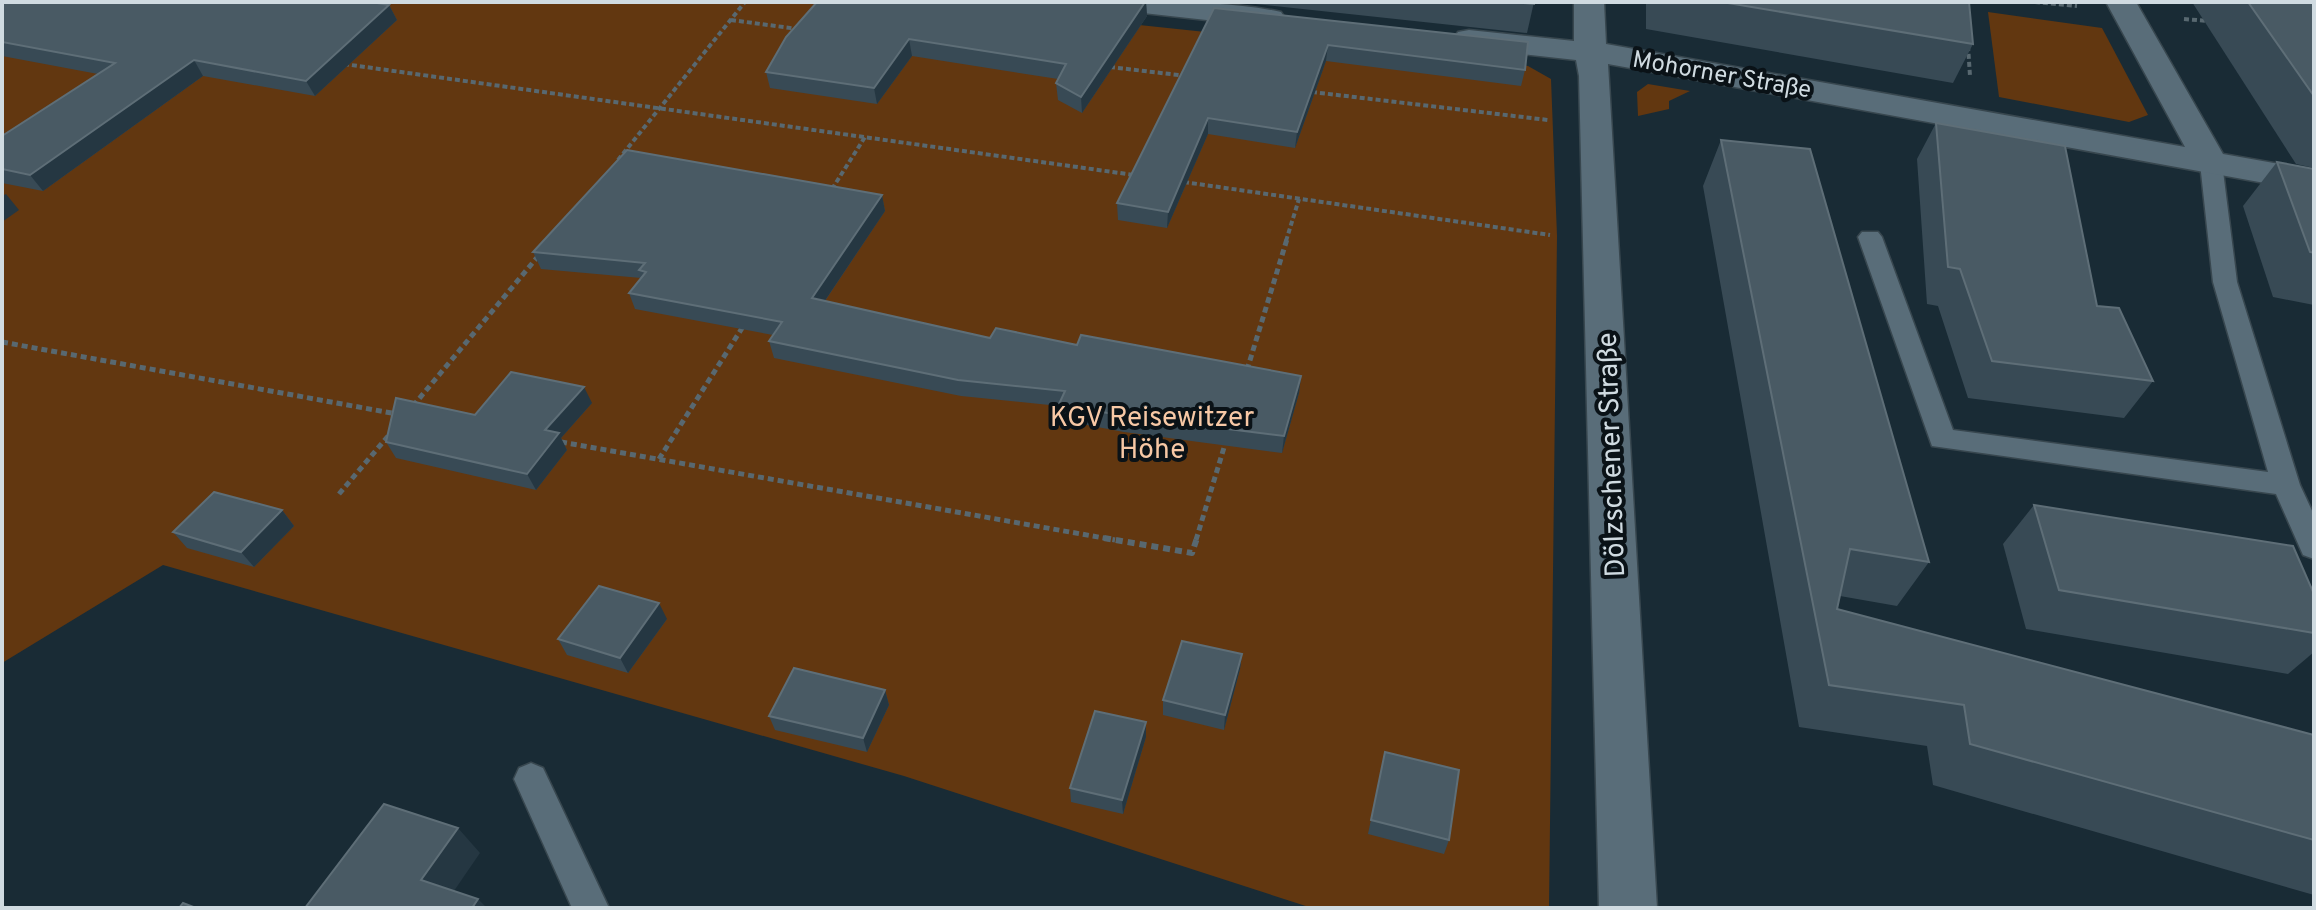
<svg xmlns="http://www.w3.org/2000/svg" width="2316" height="910" font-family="Overpass,sans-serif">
  <rect width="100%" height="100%" fill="#192b35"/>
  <!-- green -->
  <g fill="#623710">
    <polygon points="2,2 922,2 1528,66 1551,79 1557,236 1549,908 1312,908 904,776 163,565 2,663"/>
    <polygon points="1988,12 2102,28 2148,115 2129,122 1999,97"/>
    <polygon points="1648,84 1690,91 1669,101 1669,109 1638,116 1637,92"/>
  </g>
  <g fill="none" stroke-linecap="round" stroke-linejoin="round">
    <!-- service casing -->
    <g stroke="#38474f" stroke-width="3">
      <g id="service">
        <polygon points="2211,156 2222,163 2237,282 2300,485 2314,515 2314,559 2303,555 2276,494 1932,446 1858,237 1862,232 1878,232 1882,237 1953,430 2268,472 2213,282 2200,163"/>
        <polygon points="531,763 543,768 609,908 572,908 514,779 519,768"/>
      </g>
    </g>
    <!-- minor casing -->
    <g stroke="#38474f" stroke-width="3">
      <g id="minor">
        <path d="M 1110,2 C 1166,2 1226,0 1281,12 L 1285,18 L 1281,24 L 1270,27 L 1125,11 L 1114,8 Z"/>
        <polygon points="1574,2 1604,2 1606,44 2185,147 2106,2 2136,2 2223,154 2314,170 2314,192 1608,64 1657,908 1599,908 1579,76 1576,60 1469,48 1458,46 1453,39 1458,32 1469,30 1574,41"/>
      </g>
    </g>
    <!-- path-far2 -->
    <g stroke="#586870" stroke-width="4" stroke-dasharray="5 3" stroke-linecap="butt">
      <polyline points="2035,2 2077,6"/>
      <polyline points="2184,19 2209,21"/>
      <polyline points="731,20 798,29"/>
      <polyline points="1968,46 1970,76"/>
      <polyline points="344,64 1134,175"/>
      <polyline points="1110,67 1187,76"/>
      <polyline points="1312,92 1548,120"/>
      <polyline points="618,160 745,2"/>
      <polyline points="1184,182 1550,235"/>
      <polyline points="832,189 865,137"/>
      <polyline points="1286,241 1299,199"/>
    </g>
    <!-- path-far1 -->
    <g stroke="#586870" stroke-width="5" stroke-dasharray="6 4" stroke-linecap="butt">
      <polyline points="2,342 397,414"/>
      <polyline points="1247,370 1287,239"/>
      <polyline points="413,406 540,254"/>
      <polyline points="561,442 1115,540"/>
      <polyline points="659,459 744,325"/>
      <polyline points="339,494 389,435"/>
      <polyline points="1196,540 1226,441"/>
    </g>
    <!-- path -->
    <polyline stroke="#586870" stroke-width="6" stroke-dasharray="7 5" stroke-linecap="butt" points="1104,538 1192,553 1197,538"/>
    <!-- service -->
    <use href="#service" fill="#596d79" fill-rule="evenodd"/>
    <!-- minor -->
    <use href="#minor" fill="#596d79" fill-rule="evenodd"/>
  </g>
  <!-- wall -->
  <g fill="#384a55">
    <polygon points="2,2 389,5 397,20 315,96 203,76 43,191 2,183 2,136 98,74 2,56"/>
    <polygon points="817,2 1146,2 1147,16 1082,113 1058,100 1056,83 1058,79 912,56 877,104 770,88 766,72"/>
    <polygon points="1237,2 1534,2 1527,33"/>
    <polygon points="1646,2 1969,2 1973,44 1953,83 1646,29"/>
    <polygon points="2192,2 2314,2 2314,168 2296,164"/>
    <polygon points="1214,8 1525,70 1521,86 1326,61 1295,148 1208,134 1167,228 1118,220 1117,203"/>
    <polygon points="1936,123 2097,306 2153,381 2124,418 1968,398 1938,306 1927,304 1917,159"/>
    <polygon points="1721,140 1929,562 1897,606 1840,596 1837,609 2314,735 2314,895 1933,785 1927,746 1799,727 1703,186"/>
    <polygon points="2277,162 2314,169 2314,305 2273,297 2243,206"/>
    <polygon points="882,195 885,211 825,301 990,338 1077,345 1301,376 1299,393 1282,453 1124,432 1060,420 1059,406 961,396 774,358 769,341 773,335 635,309 629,293 641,278 541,269 533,252"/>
    <polygon points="592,403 561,438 567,450 536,490 396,458 386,442"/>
    <polygon points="2034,505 2314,594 2314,652 2288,674 2026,629 2003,544"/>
    <polygon points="282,510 294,526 254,567 187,548 173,532"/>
    <polygon points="667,619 628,673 567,655 558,639"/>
    <polygon points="1242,654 1240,669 1224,730 1163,715 1163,700"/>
    <polygon points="885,690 889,705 867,752 775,730 769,716"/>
    <polygon points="1146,722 1146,737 1123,814 1071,802 1070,788"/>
    <polygon points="1385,752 1449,840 1444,854 1368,834"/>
  </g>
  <!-- shaded-wall -->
  <g fill="#253742">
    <polygon points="1145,2 1146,2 1147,16 1082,113 1081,97"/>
    <polygon points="389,5 397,20 315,96 306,81"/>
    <polygon points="909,39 912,56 877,104 874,88"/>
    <polygon points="1328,45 1326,61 1295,148 1297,132"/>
    <polygon points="194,60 203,76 43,191 30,175"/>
    <polygon points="1208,118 1208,134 1167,228 1168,212"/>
    <polygon points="6,194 19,210 2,222 2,196"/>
    <polygon points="882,195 885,211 816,314 812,298"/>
    <polygon points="1301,376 1299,393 1282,453 1284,436"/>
    <polygon points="584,387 592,403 561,438 567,450 536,490 527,474 545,430"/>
    <polygon points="282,510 294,526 254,567 241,552"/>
    <polygon points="659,603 667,619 628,673 620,658"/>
    <polygon points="1242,654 1240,669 1224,730 1225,715"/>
    <polygon points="885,690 889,705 867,752 863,738"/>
    <polygon points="1146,722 1146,737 1123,814 1122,800"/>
    <polygon points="458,828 480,853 445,904 421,880"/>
    <polygon points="478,899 487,908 472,908"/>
  </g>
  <!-- building -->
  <g fill="#495a64" stroke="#5e6e77" stroke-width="2">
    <polygon points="2,2 371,2 389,5 306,81 194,60 30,175 2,169 2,136 115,63 2,42"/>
    <polygon points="817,2 1145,2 1081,97 1056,83 1066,64 909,39 874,88 766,72 786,37"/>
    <polygon points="1514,2 1534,2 1534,4"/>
    <polygon points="1722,2 1969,2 1973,44"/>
    <polygon points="2248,2 2314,2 2314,96"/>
    <polygon points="1214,8 1528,42 1525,70 1328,45 1297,132 1208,118 1168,212 1117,203"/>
    <polygon points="1936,123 2065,146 2097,306 2119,308 2153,381 1992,361 1960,269 1948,267"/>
    <polygon points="1721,140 1810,149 1929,562 1850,549 1837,609 2314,735 2314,840 1970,744 1964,705 1829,685"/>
    <polygon points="627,150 882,195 812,298 990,338 996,328 1077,345 1081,335 1301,376 1284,436 1124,416 1059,404 1065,391 958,380 769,341 782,322 629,293 646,272 639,270 645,263 533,252"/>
    <polygon points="2277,162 2314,169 2314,253 2310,252"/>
    <polygon points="511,372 584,387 545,430 559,433 527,474 386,442 396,398 475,415"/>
    <polygon points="214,492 282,510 241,552 173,532"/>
    <polygon points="2034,505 2293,546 2314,594 2314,633 2059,590"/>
    <polygon points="599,586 659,603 620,658 558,639"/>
    <polygon points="1182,641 1242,654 1225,715 1163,700"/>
    <polygon points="794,668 885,690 863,738 769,716"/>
    <polygon points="1095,711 1146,722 1122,800 1070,788"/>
    <polygon points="1385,752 1459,770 1449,840 1371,820"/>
    <polygon points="384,804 458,828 421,880 478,899 472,908 305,908"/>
    <polygon points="183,903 196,908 179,908"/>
  </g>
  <g text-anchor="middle" stroke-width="8" stroke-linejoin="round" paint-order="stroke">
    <!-- far-street labels -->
    <g font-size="24" fill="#d0dbe1" stroke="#0a1217">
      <text transform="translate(1722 74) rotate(10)" y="8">Mohorner Straße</text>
    </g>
    <!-- park labels -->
    <g font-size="28" fill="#f7c8a5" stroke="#0a1217">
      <text x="1152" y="426">KGV Reisewitzer<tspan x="1152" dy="32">Höhe</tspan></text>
    </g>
    <!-- street labels -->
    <g font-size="28" fill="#d0dbe1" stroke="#0a1217">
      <text transform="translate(1610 455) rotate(-92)" y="10">Dölzschener Straße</text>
    </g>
  </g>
  <!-- border -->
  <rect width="2316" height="910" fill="none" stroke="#d0dbe1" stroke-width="8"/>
</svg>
